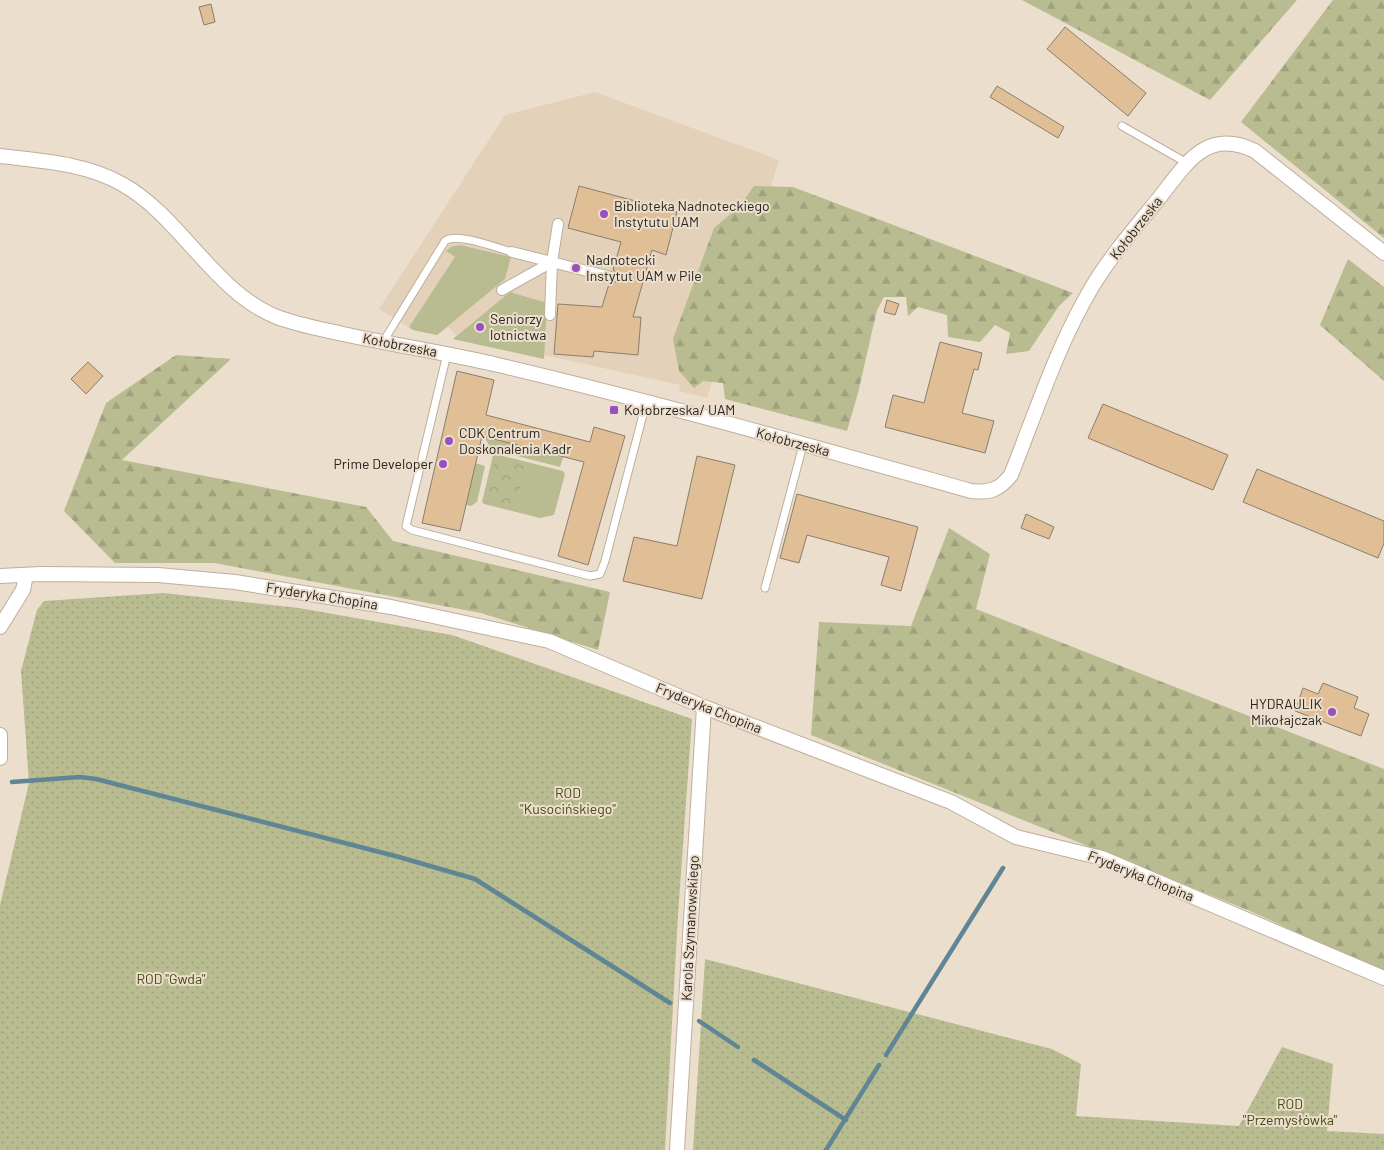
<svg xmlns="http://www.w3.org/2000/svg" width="1384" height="1150" font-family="Barlow,sans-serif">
  <defs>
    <pattern id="forest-firs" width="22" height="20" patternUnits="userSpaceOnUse" patternTransform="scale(1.25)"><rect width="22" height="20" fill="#b8bc90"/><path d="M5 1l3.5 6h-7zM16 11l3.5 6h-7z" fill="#9ea17c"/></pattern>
    <pattern id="park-crowns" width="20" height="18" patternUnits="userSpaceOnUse" patternTransform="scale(1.25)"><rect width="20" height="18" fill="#b8bc90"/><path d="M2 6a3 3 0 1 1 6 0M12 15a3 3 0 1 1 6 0" fill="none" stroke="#9ea17c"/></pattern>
    <pattern id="garden-dots" width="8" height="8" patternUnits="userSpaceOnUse" patternTransform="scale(1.25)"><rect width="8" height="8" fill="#b8bc90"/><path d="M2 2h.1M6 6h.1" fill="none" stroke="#9ea17c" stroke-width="1.8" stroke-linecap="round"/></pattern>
  </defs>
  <rect width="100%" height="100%" fill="#ecdecd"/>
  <!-- built -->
  <polygon fill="#e4d1ba" points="595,92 779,160 707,398 679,391 680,385 553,357 544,355 544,359 453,339 456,336 449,327 437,335 413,330 379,309 505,115"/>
  <!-- grass -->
  <g fill="#b8bc90">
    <polygon points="460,245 511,257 505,279 437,335 413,330 409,327 455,257 446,251 451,247"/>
    <polygon points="510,292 547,303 544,359 453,339"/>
    <polygon points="484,436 563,457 560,467 491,449"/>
    <polygon points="495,454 563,471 565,474 554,515 540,518 484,504 482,502 493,455"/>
    <polygon points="475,463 485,466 477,502 471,506 466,505"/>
  </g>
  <!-- forest -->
  <g fill="url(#forest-firs)">
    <polygon points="1022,0 1297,0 1210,100"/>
    <polygon points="1333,0 1384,0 1384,238 1241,122"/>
    <polygon points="754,186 793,187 1073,293 1059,306 1029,351 1006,354 1010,333 995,325 980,342 948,337 947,315 918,307 908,316 906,297 884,297 877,310 858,393 847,431 725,399 723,383 703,381 694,388 679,371 673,339 714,228 740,206"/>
    <polygon points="1348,259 1384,287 1384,381 1320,325"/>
    <polygon points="176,355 231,359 122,460 366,507 393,541 610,592 598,650 481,613 214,563 115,563 64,511 106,403"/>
    <polygon points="949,528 990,554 976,609 1384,769 1384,972 1250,911 811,735 819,622 911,626"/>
  </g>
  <!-- park -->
  <polygon fill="url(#park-crowns)" points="495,459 526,466 516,509 485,501"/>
  <!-- garden -->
  <g fill="url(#garden-dots)">
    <polygon points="164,593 299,608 452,635 692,719 678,915 665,1150 0,1150 0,905 29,783 21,671 37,610 44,601"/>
    <polygon points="705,959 1052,1049 1081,1064 1076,1116 1239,1126 1282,1047 1333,1064 1327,1131 1384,1134 1384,1150 693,1150"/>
  </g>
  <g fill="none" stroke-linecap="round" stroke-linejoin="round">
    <!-- stream -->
    <g stroke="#608594" stroke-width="4.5">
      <polyline points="12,782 80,777 96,779 399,857 475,879 670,1003"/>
      <polyline points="699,1021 738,1047"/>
      <polyline points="886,1055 1003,868"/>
      <polyline points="754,1060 846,1120"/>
      <polyline points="826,1150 879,1065"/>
    </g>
  </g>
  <!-- building -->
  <g fill="#e1bf96" stroke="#8a7d6e">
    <polygon points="211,4 215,22 204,25 199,7"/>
    <polygon points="1065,27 1146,93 1128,116 1047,49"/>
    <polygon points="997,86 1064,127 1058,138 990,97"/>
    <polygon points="579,186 677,212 666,255 652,250 633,317 641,317 638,355 594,351 593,357 554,354 558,304 602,307 609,284 616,282 618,278 616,272 613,270 621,242 568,228"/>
    <polygon points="887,300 899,304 895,315 884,312"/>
    <polygon points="940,342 982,353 978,370 974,369 962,413 994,421 985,453 885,427 893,395 924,403"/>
    <polygon points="88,362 103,376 86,394 71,379"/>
    <polygon points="457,371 494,380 486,415 590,442 594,427 625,436 588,565 558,556 584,462 482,436 460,531 422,523"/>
    <polygon points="1103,404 1228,455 1213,490 1088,438"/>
    <polygon points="697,456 735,465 702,599 623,581 634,537 677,546"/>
    <polygon points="1257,469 1384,521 1384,543 1378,558 1243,502"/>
    <polygon points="797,494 918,527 901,591 881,585 889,557 807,535 799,563 780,558"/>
    <polygon points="1026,514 1054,527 1049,539 1021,528"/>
    <polygon points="1323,683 1358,697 1354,708 1369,714 1361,736 1295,711 1303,688 1318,694"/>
  </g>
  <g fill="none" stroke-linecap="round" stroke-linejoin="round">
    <!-- service casing -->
    <g stroke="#bcaf9e" stroke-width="9">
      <g id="service">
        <polyline points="1122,126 1187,163"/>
        <path d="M 383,342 L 445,241 C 457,232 497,248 512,252"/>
        <polyline points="447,354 406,526 412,530 590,576 600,574 605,561 646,403"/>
        <polyline points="765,588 803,445"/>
      </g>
    </g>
    <!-- pedestrian casing -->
    <g stroke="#bcaf9e" stroke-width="12">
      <g id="pedestrian">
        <polyline points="512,252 611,277"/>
        <polyline points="502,290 552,262"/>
        <polyline points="550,315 552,262 558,224"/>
      </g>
    </g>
    <!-- minor casing -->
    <g stroke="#bcaf9e" stroke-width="16">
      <g id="minor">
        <path d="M 0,156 C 41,161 85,163 122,184 C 180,216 214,292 277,317 C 298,325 321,329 343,334 C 394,345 446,353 498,365 C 656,402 814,447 971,491 C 990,493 999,490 1011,475 C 1036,412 1057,346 1092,287 C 1110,257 1134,229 1156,202 C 1184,168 1204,126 1255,151 L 1384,253"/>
        <polyline points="0,576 41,574 158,575 235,582 391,607 549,641 704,707 951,802 1016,837 1102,858 1384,978"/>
        <polyline points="0,627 23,590 26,575"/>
        <polyline points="0,735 0,758"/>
        <polyline points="677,1150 704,707"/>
      </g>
    </g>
    <!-- service -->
    <use href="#service" stroke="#fff" stroke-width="7"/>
    <!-- pedestrian -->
    <use href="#pedestrian" stroke="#fff" stroke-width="10"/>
    <!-- minor -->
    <use href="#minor" stroke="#fff" stroke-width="14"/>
  </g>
  <!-- markers -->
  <g fill="#9a4fc1" stroke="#ecdecd" stroke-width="2">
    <circle cx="604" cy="214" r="5"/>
    <circle cx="576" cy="268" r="5"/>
    <circle cx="480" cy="327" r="5"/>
    <rect x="609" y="405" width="10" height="10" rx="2.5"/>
    <circle cx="449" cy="441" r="5"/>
    <circle cx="443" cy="464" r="5"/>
    <circle cx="1332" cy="712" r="5"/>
  </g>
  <g text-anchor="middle" stroke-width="4" stroke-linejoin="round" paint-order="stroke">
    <!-- poi labels -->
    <g font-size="14" fill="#29241e" stroke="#ecdecd" text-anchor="start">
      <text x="614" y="211">Biblioteka Nadnoteckiego<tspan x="614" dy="16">Instytutu UAM</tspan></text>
      <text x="586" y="265">Nadnotecki<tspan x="586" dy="16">Instytut UAM w Pile</tspan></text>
      <text x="490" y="324">Seniorzy<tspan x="490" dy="16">lotnictwa</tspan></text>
      <text x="624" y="415">Kołobrzeska/ UAM</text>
      <text x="459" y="438">CDK Centrum<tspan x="459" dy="16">Doskonalenia Kadr</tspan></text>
      <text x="433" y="469" text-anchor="end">Prime Developer</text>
      <text x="1322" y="709" text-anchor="end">HYDRAULIK<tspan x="1322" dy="16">Mikołajczak</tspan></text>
    </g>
    <!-- street labels -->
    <g font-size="14" fill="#29241e" stroke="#ecdecd">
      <text transform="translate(1136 228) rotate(-52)" y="5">Kołobrzeska</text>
      <text transform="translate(400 345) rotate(11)" y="5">Kołobrzeska</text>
      <text transform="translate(793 442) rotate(15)" y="5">Kołobrzeska</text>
      <text transform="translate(322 596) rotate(9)" y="5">Fryderyka Chopina</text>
      <text transform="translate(709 708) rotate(22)" y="5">Fryderyka Chopina</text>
      <text transform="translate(1141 876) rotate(22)" y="5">Fryderyka Chopina</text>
      <text transform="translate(690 928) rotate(-87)" y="5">Karola Szymanowskiego</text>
    </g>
    <!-- park labels -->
    <g font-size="14" fill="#47490f" stroke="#ecdecd">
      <text x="568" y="798">ROD<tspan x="568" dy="16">"Kusocińskiego"</tspan></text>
      <text x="171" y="984">ROD "Gwda"</text>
      <text x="1290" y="1109">ROD<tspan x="1290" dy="16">"Przemysłówka"</tspan></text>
    </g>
  </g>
</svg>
